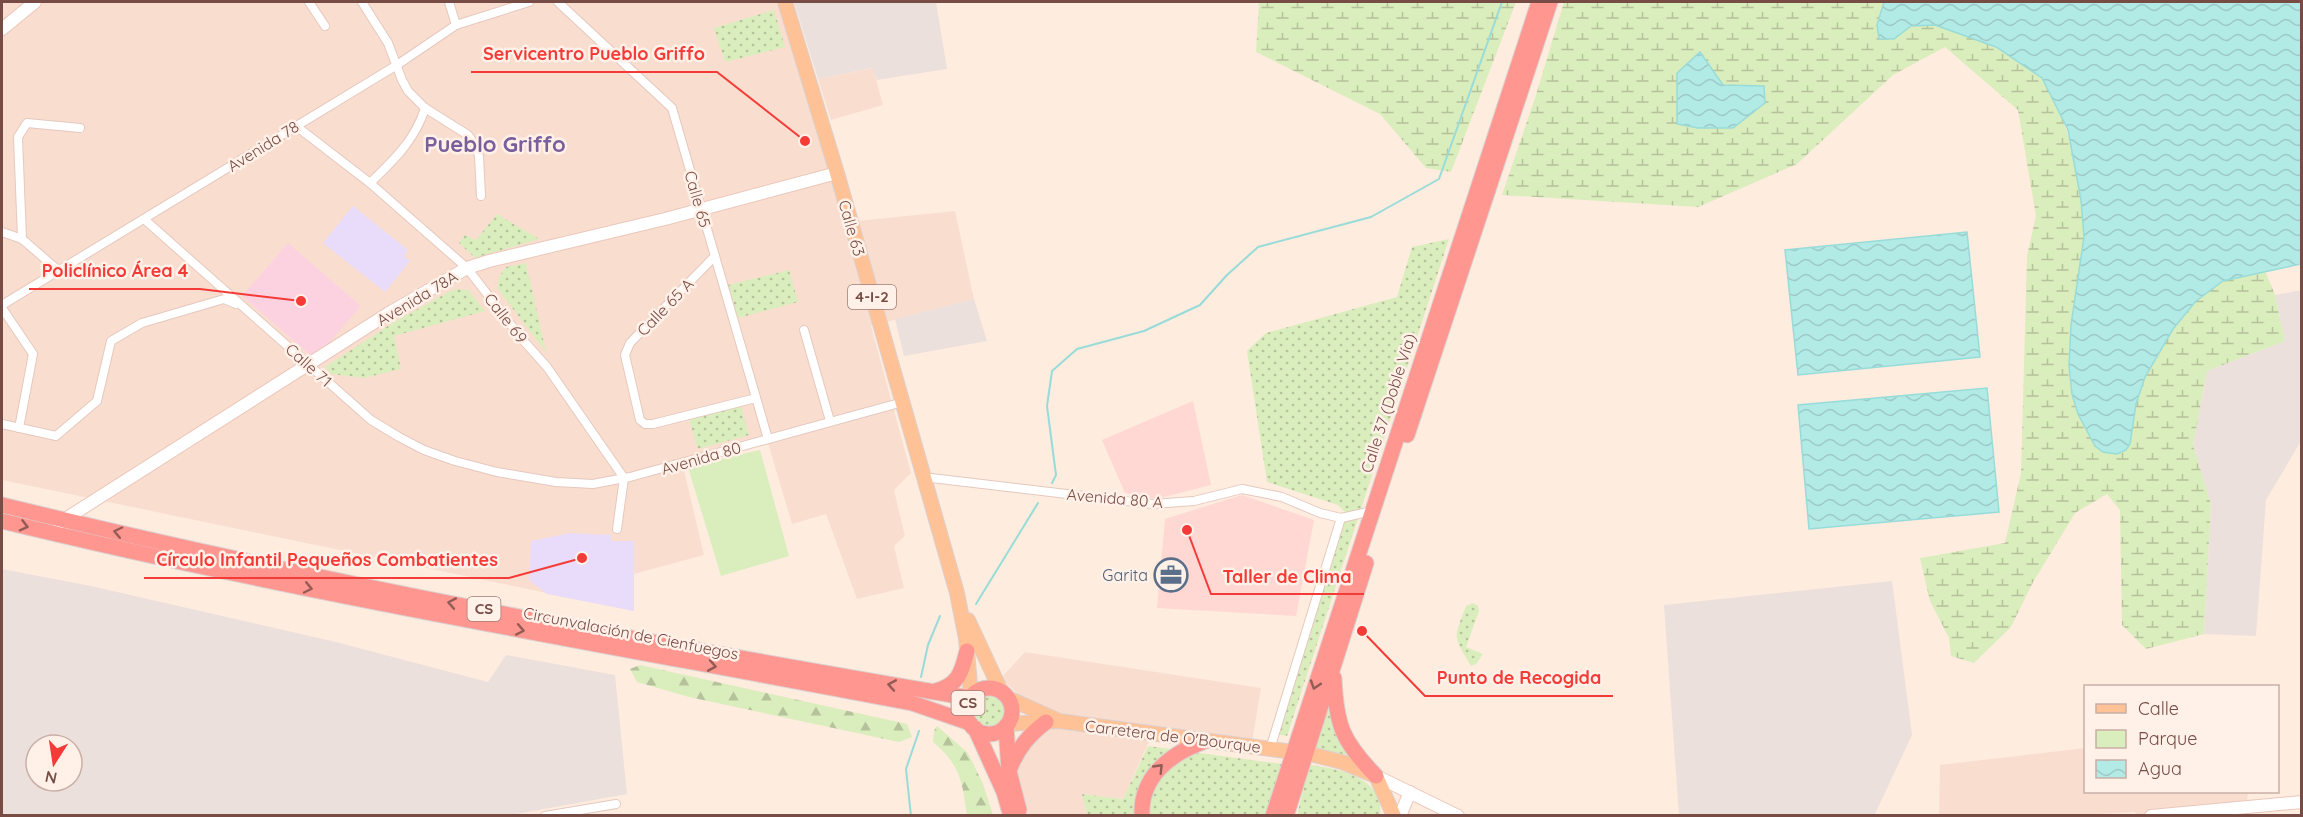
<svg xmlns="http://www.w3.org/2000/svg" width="2303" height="817" font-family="Quicksand,sans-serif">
  <defs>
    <pattern id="green-dots" width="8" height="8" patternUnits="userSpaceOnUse" patternTransform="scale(1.5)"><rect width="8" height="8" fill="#daedbd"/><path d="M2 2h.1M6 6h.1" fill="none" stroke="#b6c29b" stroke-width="1.8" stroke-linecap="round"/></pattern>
    <pattern id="forest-firs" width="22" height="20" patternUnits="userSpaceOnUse" patternTransform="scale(1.5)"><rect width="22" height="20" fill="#daedbd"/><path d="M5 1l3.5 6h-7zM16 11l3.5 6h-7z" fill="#b6c29b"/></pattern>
    <pattern id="wetland-marsh" width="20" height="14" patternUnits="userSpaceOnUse" patternTransform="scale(1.5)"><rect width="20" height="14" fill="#daedbd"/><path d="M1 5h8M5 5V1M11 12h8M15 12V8" fill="none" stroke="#b6c29b"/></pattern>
    <pattern id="water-waves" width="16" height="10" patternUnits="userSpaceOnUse" patternTransform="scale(1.5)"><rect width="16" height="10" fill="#b2eae6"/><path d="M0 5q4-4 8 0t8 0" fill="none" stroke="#9dcac7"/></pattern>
  </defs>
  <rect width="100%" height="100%" fill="#feecdf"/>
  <!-- residential -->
  <g fill="#f9ded0">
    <polygon points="2,2 779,2 847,222 955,211 974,299 871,326 911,473 894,490 905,536 894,546 904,588 857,599 826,514 792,524 768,443 683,466 704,555 634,574 634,611 2,480"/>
    <polygon points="873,68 883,105 831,120 818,79"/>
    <polygon points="1025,652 1261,688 1252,742 1155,728 1123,799 1083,794 1087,815 1024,816 1017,781 1018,766 1023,751 1039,736 1065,722 1019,695 1001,678"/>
    <polygon points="2085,748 2086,792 2248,792 2246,815 2136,816 2135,812 2063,816 1939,816 1940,765"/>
  </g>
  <!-- commercial -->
  <g fill="#ffd7d3">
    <polygon points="1193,401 1211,485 1156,499 1125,493 1102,440"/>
    <polygon points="1242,495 1314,520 1296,616 1157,608 1165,519"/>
  </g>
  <!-- industrial -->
  <g fill="#ece0dc" fill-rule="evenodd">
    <polygon points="794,2 936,2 947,69 877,80 872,68 818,79"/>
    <polygon points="2301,290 2301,441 2266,500 2256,636 2204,634 2211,504 2193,445 2207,371 2285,341 2275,295"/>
    <polygon points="974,299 987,341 904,356 895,319"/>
    <path d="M 2,569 L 91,586 L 336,642 L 488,682 L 506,655 L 615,675 L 627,794 L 505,816 L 2,815 ZM 36,745 L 72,745 L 72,781 L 36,781 Z"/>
    <polygon points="1892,581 1912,735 1875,814 1679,815 1664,605"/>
  </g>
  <!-- education -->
  <g fill="#e9dcfa">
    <polygon points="353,206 408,250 404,256 410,261 385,292 323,243"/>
    <polygon points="570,533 611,535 611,541 634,541 634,611 547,594 529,580 531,541"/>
  </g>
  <!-- medical -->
  <polygon fill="#fdd2e0" points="288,243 361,306 315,359 242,296"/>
  <!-- green -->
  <g fill="url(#green-dots)">
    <polygon points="774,10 785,47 725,62 714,28"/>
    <polygon points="497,214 539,239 475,258 459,243 465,235 476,240"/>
    <polygon points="1449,239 1287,736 1276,734 1346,513 1338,505 1267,482 1247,351 1266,333 1397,297 1412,247"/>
    <polygon points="526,263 546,352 497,288 499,277 506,267"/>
    <polygon points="789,270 798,302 738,318 728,285"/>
    <polygon points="454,289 468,290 485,311 394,336 401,369 364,378 331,374 325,367 391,324"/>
    <polygon points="741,406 749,435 698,449 689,420"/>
    <path d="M 1473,603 L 1478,606 L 1479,611 L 1466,647 L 1483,654 L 1476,664 L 1471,666 C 1453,635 1453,640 1466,606 Z"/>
    <circle cx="989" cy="711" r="17"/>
    <polygon points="1329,705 1349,755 1315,750"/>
    <polygon points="1148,746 1282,764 1265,815 1087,815 1082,794 1123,799"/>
    <path d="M 1311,765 C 1340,769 1384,778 1380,815 L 1297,816 L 1305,780 Z"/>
  </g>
  <!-- forest -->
  <g fill="url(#forest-firs)">
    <polygon points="640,665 907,724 912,737 899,742 689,697 637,682 630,669"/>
    <path d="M 937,726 L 968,753 L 983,784 L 993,815 L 967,815 C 962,781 961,766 933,742 L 934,731 Z"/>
  </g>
  <!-- wetland -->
  <g fill="url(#wetland-marsh)" fill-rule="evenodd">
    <polygon points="1259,2 1516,2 1451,172 1426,168 1380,114 1256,52"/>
    <path d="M 1564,2 L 1884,2 L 1877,25 L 1894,39 C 1899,35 1906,27 1912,26 C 1932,20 1955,32 1973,38 C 1990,44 2033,66 2043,80 C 2070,120 2083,188 2084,236 C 2085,305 2049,358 2085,428 C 2095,445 2096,452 2117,454 L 2130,444 C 2131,430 2132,415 2136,402 C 2147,365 2187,297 2224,281 C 2237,276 2252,274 2265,271 L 2275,295 L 2285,341 L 2207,371 L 2193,445 L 2211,504 L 2204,634 L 2146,649 L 2122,625 L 2120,510 L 2107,494 L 2075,513 L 2032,584 L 2011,627 L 1974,663 L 1951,656 L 1949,638 L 1930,601 L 1920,558 L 2005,543 L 2021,473 L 2027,256 L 2036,216 L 2018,110 L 1945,47 L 1893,75 L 1797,164 L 1698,207 L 1502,195 L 1536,95 ZM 1700,53 L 1723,85 L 1764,86 L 1677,123 Z"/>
  </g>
  <!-- pitch -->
  <polygon fill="#daedbd" points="760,450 789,556 721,576 688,467"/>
  <!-- water -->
  <g fill="url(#water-waves)" stroke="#98dcd9" stroke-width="1.5">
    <polygon points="1884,2 2301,2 2301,264 2223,281 2196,301 2173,329 2145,377 2136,404 2130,444 2126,450 2117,454 2103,452 2095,446 2078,414 2072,394 2069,366 2071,325 2084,237 2081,200 2068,130 2042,78 1996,47 1935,25 1911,26 1894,39 1879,39 1877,25"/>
    <polygon points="1700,52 1723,85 1764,86 1765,103 1733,128 1698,128 1677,124 1677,73"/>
    <polygon points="1967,232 1980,357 1798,375 1785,250"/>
    <polygon points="1987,388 1999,512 1809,529 1798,405"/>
  </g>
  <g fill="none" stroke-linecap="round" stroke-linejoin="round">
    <!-- stream -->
    <g stroke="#98dcd9" stroke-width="2">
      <polyline points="1052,483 1056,475 1047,406 1052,371 1077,349 1144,331 1200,305 1227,275 1258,247 1371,217 1439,179 1502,2"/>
      <polyline points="976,604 1038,503"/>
      <polyline points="921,677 928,645 940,616"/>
      <polyline points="911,816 906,769 919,731"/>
    </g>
    <!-- street casing -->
    <g stroke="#e5c8be" stroke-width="10">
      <g id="street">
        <polyline points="309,2 325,26"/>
        <polyline points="362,2 388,43 402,80 408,91 425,108 468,135 475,145 479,156 481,196"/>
        <polyline points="449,2 456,25"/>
        <polyline points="558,2 672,108 768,439"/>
        <polyline points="296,126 370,183 467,268 522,339 547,367 624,478 617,529"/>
        <path d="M 370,183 C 393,161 416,139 425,108"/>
        <polyline points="144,219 371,420 399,437 424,450 455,461 497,472 556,482 593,484 630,477 903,402"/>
        <polyline points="2,232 22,239 59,271"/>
        <polyline points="22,239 18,137 27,123 80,128"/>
        <polyline points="715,256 630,343 625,355 640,420 645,424 653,424 756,398"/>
        <polyline points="2,305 397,65 456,25 529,2"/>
        <polyline points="2,308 33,354 19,428"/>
        <polyline points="804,330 830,421"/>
        <polyline points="2,424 56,436 97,401 111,341 142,323 224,299 236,304"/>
        <polyline points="923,477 1152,504 1194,501 1242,489 1282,497 1320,513 1341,518 1372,511"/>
        <polyline points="1270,749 1341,518"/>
        <polyline points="545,816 616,804"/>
      </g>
    </g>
    <!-- secondary casing -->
    <g stroke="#ebc7ba" stroke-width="14">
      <g id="secondary">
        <polyline points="2,29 35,2"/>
        <polyline points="59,523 389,313 467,268 489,261 665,219 837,173"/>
        <polyline points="1376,776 1458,816"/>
        <polyline points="1400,816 1410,792"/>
        <polyline points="2151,816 2302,802"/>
      </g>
    </g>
    <!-- primary casing -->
    <g stroke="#dcd0cf" stroke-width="16">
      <g id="primary">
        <polyline points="785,2 837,173 957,593 966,639 971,696"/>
        <polyline points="968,620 1001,691"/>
        <polyline points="1008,698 1057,720"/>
        <polyline points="1008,724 1059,721 1286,751"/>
        <polyline points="1314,755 1342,762 1376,776 1394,816"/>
      </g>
    </g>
    <!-- highway casing -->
    <g stroke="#dcd0cf" stroke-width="17">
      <g id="highway">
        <polyline points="1407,435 1550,2"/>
        <path d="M 2,505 C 321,583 646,643 970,698"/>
        <path d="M 2,521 C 302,594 608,645 912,703 L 970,723"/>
        <path d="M 1334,678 C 1336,726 1343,742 1376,776"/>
        <circle cx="989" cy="711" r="23"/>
        <path d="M 935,691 C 958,686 962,672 967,651"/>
        <polyline points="1006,726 1009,771 1019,810"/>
        <polyline points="975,728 1004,792 1011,816"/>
        <path d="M 1010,768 C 1018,748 1029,735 1046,722"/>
        <path d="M 1142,816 C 1140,777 1170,754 1203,742"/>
        <polyline points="1273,816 1539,2"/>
        <polyline points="1286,816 1366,563"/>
      </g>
    </g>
    <!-- street -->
    <use href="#street" stroke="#fff" stroke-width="8"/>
    <!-- secondary -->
    <use href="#secondary" stroke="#fff" stroke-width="12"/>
    <!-- primary -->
    <use href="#primary" stroke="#ffc296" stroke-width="14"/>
    <!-- highway -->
    <use href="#highway" stroke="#ff9690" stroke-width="15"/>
  </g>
  <!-- one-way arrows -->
  <defs><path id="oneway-chevron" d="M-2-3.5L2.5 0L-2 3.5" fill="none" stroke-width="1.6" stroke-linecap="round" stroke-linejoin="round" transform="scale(1.5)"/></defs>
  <g stroke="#925b54">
    <use href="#oneway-chevron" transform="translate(24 526) rotate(14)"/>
    <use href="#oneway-chevron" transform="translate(118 532) rotate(-168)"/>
    <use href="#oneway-chevron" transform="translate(308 588) rotate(12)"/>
    <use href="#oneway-chevron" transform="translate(452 603) rotate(-169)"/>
    <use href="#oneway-chevron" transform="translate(520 630) rotate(11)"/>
    <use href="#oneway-chevron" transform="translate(712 666) rotate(10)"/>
    <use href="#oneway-chevron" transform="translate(892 685) rotate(-170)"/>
    <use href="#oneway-chevron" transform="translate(1315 685) rotate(108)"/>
    <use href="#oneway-chevron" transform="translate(1159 768) rotate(-46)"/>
  </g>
  <!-- icons -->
  <defs>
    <g id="office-ring" transform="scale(1.725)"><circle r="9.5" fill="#fff1e8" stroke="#5c6f8a" stroke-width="1.5"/><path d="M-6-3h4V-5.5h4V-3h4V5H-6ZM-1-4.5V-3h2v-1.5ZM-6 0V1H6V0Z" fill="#5c6f8a"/></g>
  </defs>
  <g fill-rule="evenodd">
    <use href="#office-ring" x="1171" y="575"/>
  </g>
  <g text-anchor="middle" stroke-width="5" stroke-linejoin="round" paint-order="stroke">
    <!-- shield labels -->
    <g fill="#fff1e8" stroke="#a07e76" stroke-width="1.5">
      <rect x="848" y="285" width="48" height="24" rx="4.5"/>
      <rect x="467.5" y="597" width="33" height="24" rx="4.5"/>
      <rect x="951.5" y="691" width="33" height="24" rx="4.5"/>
    </g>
    <g font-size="15" font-weight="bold" fill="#774c45">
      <text x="872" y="302">4-I-2</text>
      <text x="484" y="614">CS</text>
      <text x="968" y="708">CS</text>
    </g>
    <!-- street labels -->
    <g font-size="16" fill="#774c45" stroke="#fff1e8">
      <text transform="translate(263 146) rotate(-32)" y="6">Avenida 78</text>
      <text transform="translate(698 199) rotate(74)" y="6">Calle 65</text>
      <text transform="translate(852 228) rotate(74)" y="6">Calle 63</text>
      <text transform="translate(417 298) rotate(-31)" y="6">Avenida 78A</text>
      <text transform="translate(665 307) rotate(-46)" y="6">Calle 65 A</text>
      <text transform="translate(506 318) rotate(52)" y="6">Calle 69</text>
      <text transform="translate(309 365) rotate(42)" y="6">Calle 71</text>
      <text transform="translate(1388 403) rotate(-72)" y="6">Calle 37 (Doble Vía)</text>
      <text transform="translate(701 458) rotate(-16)" y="6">Avenida 80</text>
      <text transform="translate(1115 498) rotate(5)" y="6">Avenida 80 A</text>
      <text transform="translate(631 633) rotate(11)" y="6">Circunvalación de Cienfuegos</text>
      <text transform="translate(1173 736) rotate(7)" y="6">Carretera de O'Bourque</text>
    </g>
    <!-- service labels -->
    <g font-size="16" fill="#4e5e75" stroke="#fff1e8" text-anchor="end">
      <text x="1148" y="581">Garita</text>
    </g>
    <!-- district labels -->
    <g font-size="22" font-weight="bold" fill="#7b5f9c" stroke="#fff1e8">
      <text x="495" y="152">Pueblo Griffo</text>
    </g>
  </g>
  <!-- callouts -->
  <path fill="none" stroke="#f53b38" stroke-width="2" d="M805 141L717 72H471M301 301L200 289H29M582 558L509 578H144M1187 530L1211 594H1364M1362 631L1425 696H1613"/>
  <g fill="#f53b38" stroke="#fff1e8" stroke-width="2">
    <circle cx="805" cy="141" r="6"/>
    <circle cx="301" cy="301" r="6"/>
    <circle cx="582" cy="558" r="6"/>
    <circle cx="1187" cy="530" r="6"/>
    <circle cx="1362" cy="631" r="6"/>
  </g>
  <g font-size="18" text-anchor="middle" font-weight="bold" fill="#f53b38" stroke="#fff1e8" stroke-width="5" stroke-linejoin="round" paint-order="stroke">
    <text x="594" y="60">Servicentro Pueblo Griffo</text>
    <text x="115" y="277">Policlínico Área 4</text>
    <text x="327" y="566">Círculo Infantil Pequeños Combatientes</text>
    <text x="1287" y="583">Taller de Clima</text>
    <text x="1519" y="684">Punto de Recogida</text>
  </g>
  <!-- border -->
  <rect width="2303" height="817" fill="none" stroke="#774c45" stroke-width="6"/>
  <!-- legend -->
  <rect x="2084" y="685" width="195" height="108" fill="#fff1e8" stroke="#c9afa7" stroke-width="1.5"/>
  <rect x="2096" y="704" width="30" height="9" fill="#ffc296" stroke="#c9afa7" stroke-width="1.5"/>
  <text x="2138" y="715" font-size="18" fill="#774c45">Calle</text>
  <rect x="2096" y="730" width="30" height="18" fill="#daedbd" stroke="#c9afa7" stroke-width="1.5"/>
  <text x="2138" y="745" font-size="18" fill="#774c45">Parque</text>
  <rect x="2096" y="760" width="30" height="18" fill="url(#water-waves)" stroke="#c9afa7" stroke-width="1.5"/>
  <text x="2138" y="775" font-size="18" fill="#774c45">Agua</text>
  <!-- north arrow -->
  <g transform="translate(54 763) rotate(192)"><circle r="28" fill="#fff1e8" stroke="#c9afa7" stroke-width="1.5"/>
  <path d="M0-4.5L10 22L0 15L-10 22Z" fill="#f53b38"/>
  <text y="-9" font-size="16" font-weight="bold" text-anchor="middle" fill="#774c45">N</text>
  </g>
</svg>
